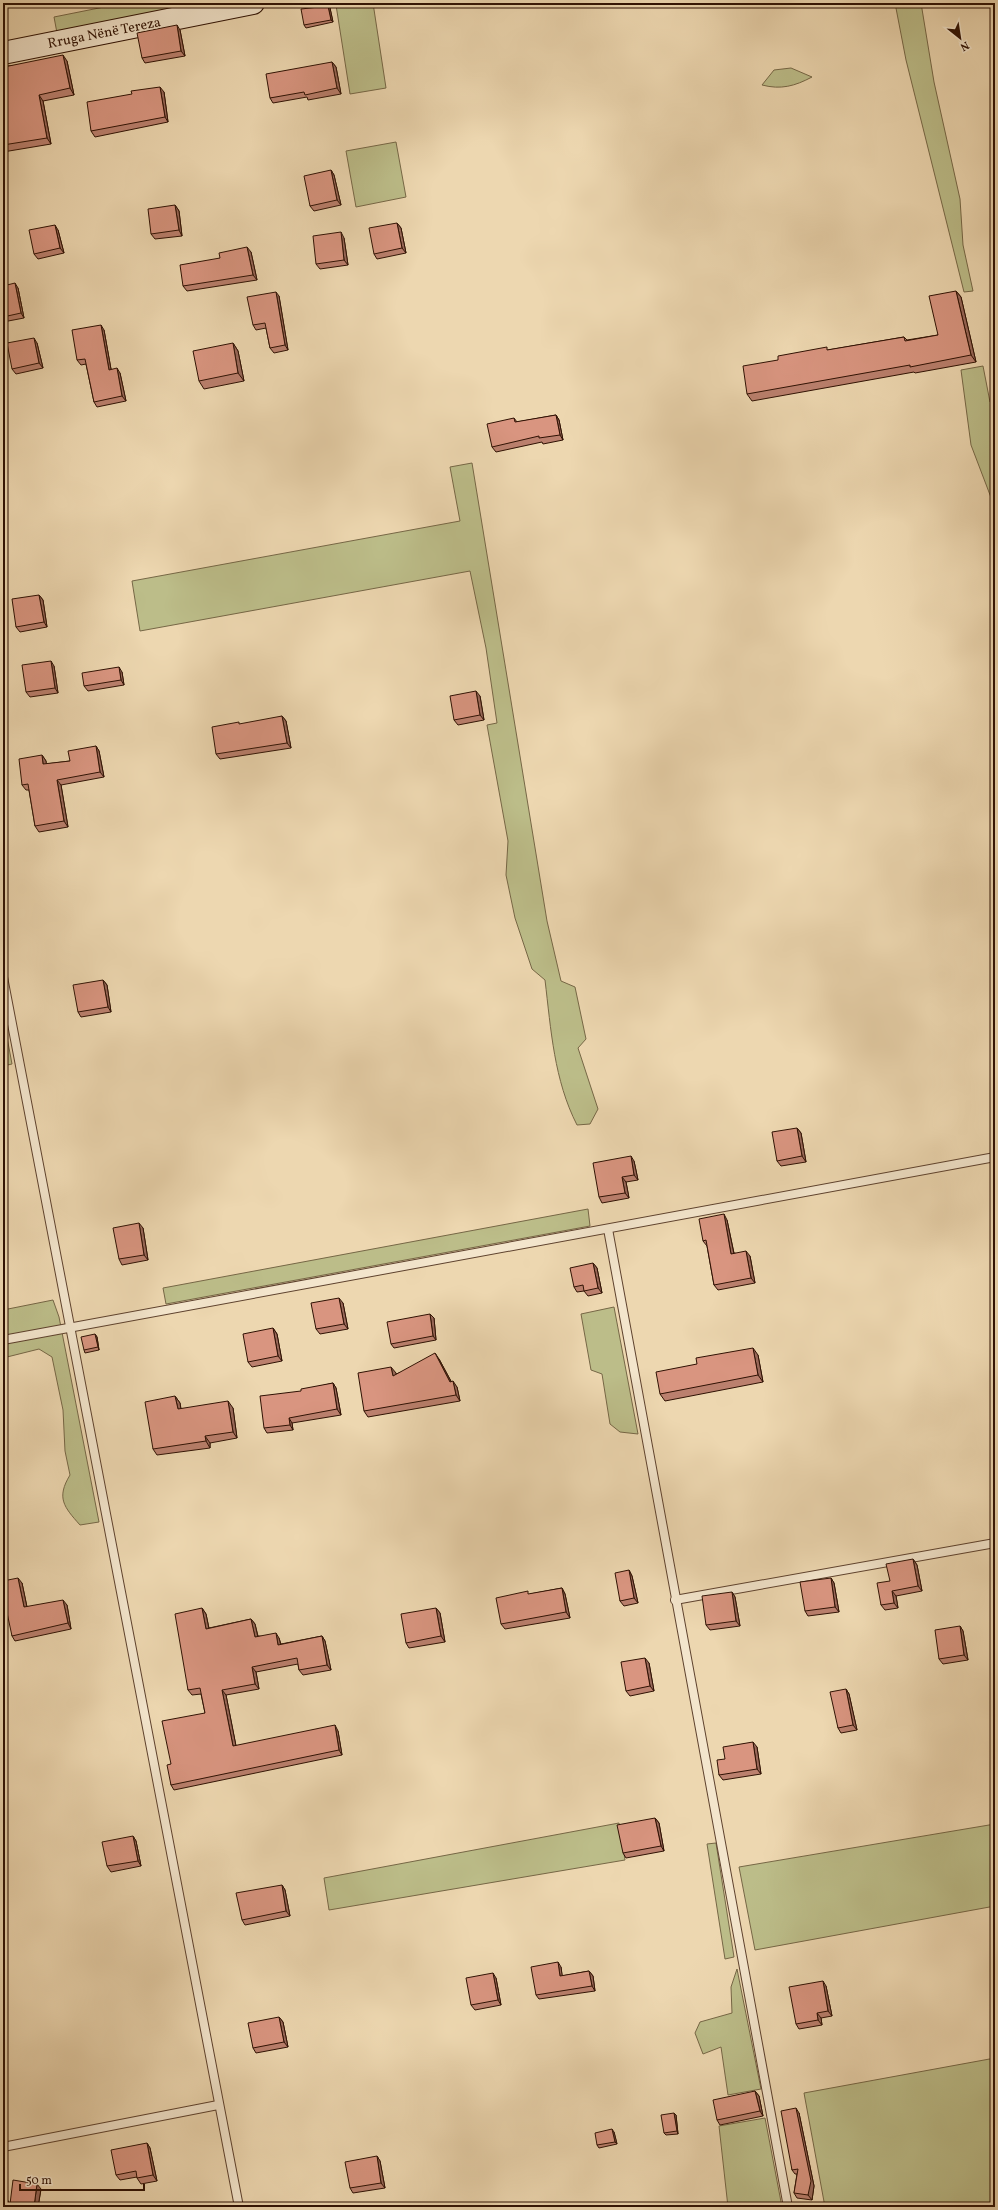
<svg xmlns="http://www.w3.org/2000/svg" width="998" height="2210" font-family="Vollkorn,serif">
  <rect width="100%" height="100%" fill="#edd7b0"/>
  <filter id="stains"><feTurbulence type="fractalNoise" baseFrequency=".005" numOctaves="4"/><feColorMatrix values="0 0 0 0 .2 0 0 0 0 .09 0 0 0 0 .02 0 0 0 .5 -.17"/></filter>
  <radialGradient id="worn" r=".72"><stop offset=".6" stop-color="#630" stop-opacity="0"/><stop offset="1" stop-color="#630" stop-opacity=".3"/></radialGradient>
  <!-- green -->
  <g fill="#bcbd89" stroke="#766746">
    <polygon points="124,3 217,3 57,33 54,17"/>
    <polygon points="346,3 373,3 386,88 350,94 336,5"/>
    <polygon points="895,3 921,3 934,82 960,199 963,245 973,291 964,292 906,60"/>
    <path d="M 791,68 L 812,77 C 795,86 781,90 762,85 L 774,70 Z"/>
    <polygon points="396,142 406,197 356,207 346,151"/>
    <polygon points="983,366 990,402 995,402 995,508 971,445 961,370"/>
    <path d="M 472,463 L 547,921 L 561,981 L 575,987 L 586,1039 L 578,1048 L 598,1109 L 590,1124 L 577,1125 C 554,1080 551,1030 545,980 L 532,969 L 515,918 L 506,875 L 508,841 L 487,725 L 497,723 L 486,648 L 470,571 L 140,631 L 132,581 L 460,521 L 450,467 Z"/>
    <polygon points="3,1016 12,1064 3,1066"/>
    <polygon points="588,1209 590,1226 166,1304 163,1288"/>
    <path d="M 53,1300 L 59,1317 L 99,1522 L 80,1525 C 64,1507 56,1498 70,1475 L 65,1451 L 63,1410 L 52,1357 L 39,1349 L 3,1358 L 3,1310 Z"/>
    <polygon points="614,1307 638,1434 620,1432 610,1424 602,1374 591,1370 581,1314"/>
    <polygon points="619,1823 625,1860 329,1910 324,1878"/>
    <polygon points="995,1824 995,1906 755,1950 739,1867"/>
    <polygon points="716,1843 734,1957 725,1959 707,1844"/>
    <polygon points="737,1969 761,2089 728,2095 721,2047 703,2054 695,2033 700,2022 732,2013 731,1987"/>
    <polygon points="995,2058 995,2207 825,2207 804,2093"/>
    <polygon points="765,2118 782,2207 728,2207 719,2126"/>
  </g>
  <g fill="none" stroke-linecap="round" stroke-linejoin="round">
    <!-- lane casing -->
    <g stroke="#5e422e" stroke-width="10">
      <g id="lane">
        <path d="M 3,977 C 84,1387 158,1797 239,2207"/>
        <polyline points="608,1229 788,2207"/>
        <polyline points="3,1340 995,1157"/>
        <polyline points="675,1600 995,1543"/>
        <polyline points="3,2147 218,2105"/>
      </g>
    </g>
    <!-- secondary casing -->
    <g stroke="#2f1103" stroke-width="24">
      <polyline id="secondary" points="3,53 253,3"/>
    </g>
    <!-- lane -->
    <use href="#lane" stroke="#f3e5cc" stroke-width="8"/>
    <!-- secondary -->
    <use href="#secondary" stroke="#f3e5cc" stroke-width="22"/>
  </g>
  <!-- wall -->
  <g fill="#bb806e" stroke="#2f1103">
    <polygon points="3,3 10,3 3,5"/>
    <polygon points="328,6 330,8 333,22 306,28 304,25"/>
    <polygon points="180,30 185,56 145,63 142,58"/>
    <polygon points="3,59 7,66 67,61 74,95 43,101 51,144 3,152"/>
    <polygon points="332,62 336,67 341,94 308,100 307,97 273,103 270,98"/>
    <polygon points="164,92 168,122 95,137 91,131"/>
    <polygon points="331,170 334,175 341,205 314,211 310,206"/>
    <polygon points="175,205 179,211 182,236 155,239 151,234"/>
    <polygon points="397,223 401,228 406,253 377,259 374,254"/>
    <polygon points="58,230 64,253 38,259 34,254"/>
    <polygon points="344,238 348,265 320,269 316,264"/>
    <polygon points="251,252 257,280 187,291 183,286 220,258"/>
    <polygon points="3,286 18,288 24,318 3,322"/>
    <polygon points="956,291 961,297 976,362 915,373 914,372 752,401 747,394 828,350 904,337 907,340 938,335"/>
    <polygon points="279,296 288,350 274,353 270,348 266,328 256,330 253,325"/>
    <polygon points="104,330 111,369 120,373 126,401 97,407 94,402 86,364 81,365 77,360"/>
    <polygon points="37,343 43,368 16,374 12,369"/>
    <polygon points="233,343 238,351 244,381 204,389 199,381"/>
    <polygon points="556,415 559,420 563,440 543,444 542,442 496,452 492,447 514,418 517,422"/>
    <polygon points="39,595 43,600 47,627 20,632 16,627"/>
    <polygon points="54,666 58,693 30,697 26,692"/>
    <polygon points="122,672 124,685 88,691 84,686"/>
    <polygon points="480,696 484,720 458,725 454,720"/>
    <polygon points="282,716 286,721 291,748 220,759 216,754"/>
    <polygon points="96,746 99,751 104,777 61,785 68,827 39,832 35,826 29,790 26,790 22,785 42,755 46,761 46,764 70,761"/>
    <polygon points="103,980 107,985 111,1012 81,1017 78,1012"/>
    <polygon points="797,1128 801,1133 806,1162 781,1166 777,1161"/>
    <polygon points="634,1161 638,1180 626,1182 629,1198 602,1203 599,1197"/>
    <polygon points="727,1220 734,1253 750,1256 755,1283 718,1290 714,1285 707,1246 703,1241"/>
    <polygon points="143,1228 148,1260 122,1265 119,1259"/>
    <polygon points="593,1263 597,1268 602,1293 588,1296 584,1291 577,1292 574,1287"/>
    <polygon points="343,1303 348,1329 320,1334 316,1329"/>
    <polygon points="434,1318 436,1340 394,1348 391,1344"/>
    <polygon points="273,1328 277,1334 282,1361 252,1367 248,1362"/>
    <polygon points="95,1334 97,1337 99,1350 85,1353 84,1350"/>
    <polygon points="758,1355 763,1382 665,1401 660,1394"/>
    <polygon points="439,1359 451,1381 457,1387 460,1401 368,1417 364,1411 396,1373 396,1374"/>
    <polygon points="333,1383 336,1388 341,1415 292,1423 293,1430 267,1433 264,1428 301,1391"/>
    <polygon points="175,1396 180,1403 181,1409 233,1408 237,1438 210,1443 210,1448 157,1455 153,1449"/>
    <polygon points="913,1559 917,1565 922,1591 896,1596 898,1608 885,1610 881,1605 890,1581"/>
    <polygon points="629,1570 632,1576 638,1603 624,1606 620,1601"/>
    <polygon points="831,1578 834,1583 839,1612 808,1616 805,1611"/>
    <polygon points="22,1583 27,1607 67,1605 71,1629 15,1641 12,1636"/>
    <polygon points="562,1588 565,1594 570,1618 505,1629 501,1624 530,1594"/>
    <polygon points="732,1592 735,1597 740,1626 710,1630 706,1625"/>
    <polygon points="202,1608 206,1614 209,1628 251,1619 255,1624 258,1636 279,1638 281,1644 322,1636 325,1641 331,1670 303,1675 299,1670 298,1664 256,1672 259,1689 226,1695 236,1746 338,1731 342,1755 174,1790 171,1785 171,1764 205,1713 201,1694 192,1695 188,1690"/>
    <polygon points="436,1608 440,1613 445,1642 409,1648 406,1643"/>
    <polygon points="960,1626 963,1631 968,1660 943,1664 939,1659"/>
    <polygon points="649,1663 654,1691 630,1696 626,1691"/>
    <polygon points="846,1689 849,1694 857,1730 841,1733 838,1728"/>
    <polygon points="757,1747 761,1774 723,1780 719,1775 725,1759"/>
    <polygon points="655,1818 659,1823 664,1851 626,1858 623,1853"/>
    <polygon points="133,1836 136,1841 141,1866 111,1872 107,1866"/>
    <polygon points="282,1885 285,1890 290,1916 245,1925 242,1920"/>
    <polygon points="561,1967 562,1976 589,1971 593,1976 595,1991 539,1999 536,1995"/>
    <polygon points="496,1978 501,2005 475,2010 471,2005"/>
    <polygon points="826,1986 832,2016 821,2018 822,2025 799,2029 796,2024"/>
    <polygon points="279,2017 283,2022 288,2047 256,2053 253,2048"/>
    <polygon points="755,2091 759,2096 763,2116 720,2125 717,2120"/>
    <polygon points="799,2113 814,2186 812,2200 797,2198 794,2193 797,2174 795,2174 792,2170"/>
    <polygon points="676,2115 678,2134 666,2135 664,2133"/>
    <polygon points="614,2132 617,2144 599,2148 597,2145"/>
    <polygon points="147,2143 150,2148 157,2181 141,2184 137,2178 137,2177 120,2180 116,2175"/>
    <polygon points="377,2156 380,2161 385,2188 353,2193 350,2188"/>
    <polygon points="41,2189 38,2207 12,2207 10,2204 10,2207 3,2207"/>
  </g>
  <!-- shaded-wall -->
  <g fill="#98685a" stroke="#2f1103">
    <polygon points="328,6 330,8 333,22 331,20"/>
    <polygon points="177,25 180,30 185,56 181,51"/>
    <polygon points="63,55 67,61 74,95 70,88"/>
    <polygon points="3,59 7,66 9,73 4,67"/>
    <polygon points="332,62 336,67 341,94 337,88"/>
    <polygon points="160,87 164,92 168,122 165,117"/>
    <polygon points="39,95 43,101 51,144 47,138"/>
    <polygon points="331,170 334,175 341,205 337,200"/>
    <polygon points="175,205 179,211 182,236 179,230"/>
    <polygon points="397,223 401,228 406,253 402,248"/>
    <polygon points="55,225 58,230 64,253 60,248"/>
    <polygon points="341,232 344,238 348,265 344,260"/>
    <polygon points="247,247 251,252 257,280 253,275"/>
    <polygon points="15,283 18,288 24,318 21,313"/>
    <polygon points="956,291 961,297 976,362 971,355"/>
    <polygon points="276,292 279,296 288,350 285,345"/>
    <polygon points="101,325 104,330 112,375 109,370"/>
    <polygon points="34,338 37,343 43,368 39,363"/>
    <polygon points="233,343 238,351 244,381 238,373"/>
    <polygon points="117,368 120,373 126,401 122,396"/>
    <polygon points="556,415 559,420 563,440 560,435"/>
    <polygon points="39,595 43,600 47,627 44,622"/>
    <polygon points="51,661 54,666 58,693 55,688"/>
    <polygon points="119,667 122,672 124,685 121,680"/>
    <polygon points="476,691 480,696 484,720 480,715"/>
    <polygon points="282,716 286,721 291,748 287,743"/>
    <polygon points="96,746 99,751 104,777 100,772"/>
    <polygon points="42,755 46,761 47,769 43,764"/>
    <polygon points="57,780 61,785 68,827 64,821"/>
    <polygon points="103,980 107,985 111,1012 108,1007"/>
    <polygon points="797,1128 801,1133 806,1162 802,1156"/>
    <polygon points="631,1156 634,1161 638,1180 634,1175"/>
    <polygon points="622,1177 626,1182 629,1198 625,1193"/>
    <polygon points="724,1214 727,1220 735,1259 731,1254"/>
    <polygon points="139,1223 143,1228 148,1260 144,1255"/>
    <polygon points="746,1251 750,1256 755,1283 751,1278"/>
    <polygon points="593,1263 597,1268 602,1293 598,1288"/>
    <polygon points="339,1298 343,1303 348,1329 344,1324"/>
    <polygon points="430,1314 434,1318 436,1340 433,1336"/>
    <polygon points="273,1328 277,1334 282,1361 278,1356"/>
    <polygon points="95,1334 97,1337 99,1350 98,1347"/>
    <polygon points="753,1348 758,1355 763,1382 758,1375"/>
    <polygon points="435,1353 439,1359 454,1387 450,1382"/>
    <polygon points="391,1367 396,1373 397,1382 393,1376"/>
    <polygon points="453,1381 457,1387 460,1401 456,1395"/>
    <polygon points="333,1383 336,1388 341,1415 337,1409"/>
    <polygon points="175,1396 180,1403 182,1416 178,1409"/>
    <polygon points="228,1401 233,1408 237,1438 233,1432"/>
    <polygon points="289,1418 292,1423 293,1430 290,1425"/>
    <polygon points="205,1436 210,1443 210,1448 206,1441"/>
    <polygon points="913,1559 917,1565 922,1591 918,1586"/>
    <polygon points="629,1570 632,1576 638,1603 634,1598"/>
    <polygon points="18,1578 22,1583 28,1612 24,1607"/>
    <polygon points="831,1578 834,1583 839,1612 835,1607"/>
    <polygon points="562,1588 565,1594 570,1618 566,1612"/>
    <polygon points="892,1591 896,1596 898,1608 894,1603"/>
    <polygon points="732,1592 735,1597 740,1626 736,1621"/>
    <polygon points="63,1600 67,1605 71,1629 68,1623"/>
    <polygon points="202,1608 206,1614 210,1634 206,1629"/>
    <polygon points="436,1608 440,1613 445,1642 441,1636"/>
    <polygon points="251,1619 255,1624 259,1642 255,1637"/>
    <polygon points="960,1626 963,1631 968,1660 964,1655"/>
    <polygon points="276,1633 279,1638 282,1650 278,1645"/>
    <polygon points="322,1636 325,1641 331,1670 327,1665"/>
    <polygon points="645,1658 649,1663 654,1691 650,1686"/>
    <polygon points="252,1667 256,1672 259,1689 255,1684"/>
    <polygon points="846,1689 849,1694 857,1730 853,1725"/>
    <polygon points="222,1690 226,1695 237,1751 233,1746"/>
    <polygon points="335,1725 338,1731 342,1755 339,1750"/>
    <polygon points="753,1742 757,1747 761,1774 757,1769"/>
    <polygon points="655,1818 659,1823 664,1851 661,1846"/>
    <polygon points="133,1836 136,1841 141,1866 138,1861"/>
    <polygon points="282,1885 285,1890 290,1916 286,1911"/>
    <polygon points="558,1962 561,1967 563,1981 560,1976"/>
    <polygon points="589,1971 593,1976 595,1991 592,1986"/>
    <polygon points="493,1973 496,1978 501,2005 498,2000"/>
    <polygon points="823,1981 826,1986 832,2016 828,2011"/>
    <polygon points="817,2013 821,2018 822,2025 818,2020"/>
    <polygon points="279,2017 283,2022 288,2047 284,2042"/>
    <polygon points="755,2091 759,2096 763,2116 760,2111"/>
    <polygon points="796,2108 799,2113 814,2186 812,2200 808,2195"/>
    <polygon points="674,2113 676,2115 678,2134 677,2131"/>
    <polygon points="612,2129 614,2132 617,2144 615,2142"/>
    <polygon points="147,2143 150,2148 157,2181 153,2175"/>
    <polygon points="377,2156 380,2161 385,2188 381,2183"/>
    <polygon points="37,2184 41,2189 38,2207 34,2207"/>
    <polygon points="7,2199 10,2204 10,2207 6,2207"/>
  </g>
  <!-- building -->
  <g fill="#d99580" stroke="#2f1103">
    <polygon points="328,6 331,20 304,25 301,9"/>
    <polygon points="177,25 181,51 142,58 137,33"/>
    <polygon points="63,55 70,88 39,95 47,138 3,145 3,59 4,67"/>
    <polygon points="332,62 337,88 305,95 304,92 270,98 266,74"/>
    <polygon points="160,87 165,117 91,131 87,102 132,94 131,91"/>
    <polygon points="331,170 337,200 310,206 304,176"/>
    <polygon points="175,205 179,230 151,234 148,209"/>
    <polygon points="397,223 402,248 374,254 369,228"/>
    <polygon points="55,225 60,248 34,254 29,230"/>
    <polygon points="341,232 344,260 316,264 313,236"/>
    <polygon points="247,247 253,275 183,286 180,265 220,258 219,253"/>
    <polygon points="15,283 21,313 3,317 3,286"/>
    <polygon points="956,291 971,355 910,367 910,365 747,394 743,366 778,360 778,356 827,347 827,350 904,337 905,341 938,335 929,296"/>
    <polygon points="276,292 285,345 270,348 265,323 253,325 247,297"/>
    <polygon points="101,325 109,370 117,368 122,396 94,402 85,359 77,360 72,330"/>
    <polygon points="34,338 39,363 12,369 7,343"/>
    <polygon points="233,343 238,373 199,381 193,351"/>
    <polygon points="556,415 560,435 539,438 539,436 492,447 487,424 514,418 515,422"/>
    <polygon points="39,595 44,622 16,627 12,599"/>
    <polygon points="51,661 55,688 26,692 22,665"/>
    <polygon points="119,667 121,680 84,686 82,673"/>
    <polygon points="476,691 480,715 454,720 450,696"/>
    <polygon points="282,716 287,743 216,754 212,727 239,722 239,724"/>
    <polygon points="96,746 100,772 57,780 64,821 35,826 28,784 22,785 19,759 42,755 43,764 70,761 68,751"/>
    <polygon points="103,980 108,1007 78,1012 73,985"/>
    <polygon points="797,1128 802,1156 777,1161 772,1132"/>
    <polygon points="631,1156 634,1175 622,1177 625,1193 599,1197 593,1163"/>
    <polygon points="724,1214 731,1254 746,1251 751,1278 714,1285 706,1240 703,1241 699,1219"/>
    <polygon points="139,1223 144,1255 119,1259 113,1228"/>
    <polygon points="593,1263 598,1288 584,1291 583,1285 574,1287 570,1268"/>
    <polygon points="339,1298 344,1324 316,1329 311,1303"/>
    <polygon points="430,1314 433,1336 391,1344 387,1322"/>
    <polygon points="273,1328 278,1356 248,1362 243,1334"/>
    <polygon points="95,1334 98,1347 84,1350 81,1337"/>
    <polygon points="753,1348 758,1375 660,1394 656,1372 697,1364 696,1358"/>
    <polygon points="435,1353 450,1382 453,1381 456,1395 364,1411 358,1373 391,1367 393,1376"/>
    <polygon points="333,1383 337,1409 289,1418 290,1425 264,1428 260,1396 301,1391 301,1389"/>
    <polygon points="175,1396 178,1409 228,1401 233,1432 205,1436 206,1441 153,1449 145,1402"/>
    <polygon points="913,1559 918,1586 892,1591 894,1603 881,1605 877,1583 890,1581 886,1564"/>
    <polygon points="629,1570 634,1598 620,1601 615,1573"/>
    <polygon points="18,1578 24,1607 63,1600 68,1623 12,1636 3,1594 3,1581"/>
    <polygon points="831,1578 835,1607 805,1611 800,1582"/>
    <polygon points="562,1588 566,1612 501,1624 496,1598 528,1591 528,1594"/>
    <polygon points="732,1592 736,1621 706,1625 702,1596"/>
    <polygon points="202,1608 206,1629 251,1619 255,1637 276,1633 278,1645 322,1636 327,1665 299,1670 297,1658 252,1667 255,1684 222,1690 233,1746 335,1725 339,1750 171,1785 167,1765 171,1764 162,1721 205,1713 200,1688 188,1690 175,1614"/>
    <polygon points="436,1608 441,1636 406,1643 401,1614"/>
    <polygon points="960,1626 964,1655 939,1659 935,1630"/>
    <polygon points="645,1658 650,1686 626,1691 621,1662"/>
    <polygon points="846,1689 853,1725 838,1728 830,1692"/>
    <polygon points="753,1742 757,1769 719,1775 717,1760 725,1759 723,1747"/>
    <polygon points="655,1818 661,1846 623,1853 617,1825"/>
    <polygon points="133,1836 138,1861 107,1866 102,1842"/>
    <polygon points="282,1885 286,1911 242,1920 236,1893"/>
    <polygon points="558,1962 560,1976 589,1971 592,1986 536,1995 531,1967"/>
    <polygon points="493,1973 498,2000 471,2005 466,1978"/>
    <polygon points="823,1981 828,2011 817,2013 818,2020 796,2024 789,1987"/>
    <polygon points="279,2017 284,2042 253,2048 248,2023"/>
    <polygon points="755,2091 760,2111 717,2120 713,2100"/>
    <polygon points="796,2108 811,2181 808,2195 794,2193 798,2169 792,2170 781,2111"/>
    <polygon points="674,2113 677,2131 664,2133 661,2115"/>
    <polygon points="612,2129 615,2142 597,2145 595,2133"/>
    <polygon points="147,2143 153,2175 137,2178 136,2171 116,2175 111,2150"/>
    <polygon points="377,2156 381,2183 350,2188 345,2162"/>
    <polygon points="13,2180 37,2184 34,2207 10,2204"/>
    <polygon points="3,2199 7,2199 6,2207 3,2207"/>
  </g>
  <g text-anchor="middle" stroke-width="3" stroke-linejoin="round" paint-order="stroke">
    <!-- street labels -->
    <g font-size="14" fill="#2f1103" stroke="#f3e5cc">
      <text transform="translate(104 32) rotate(-11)" y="5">Rruga Nënë Tereza</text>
    </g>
  </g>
  <!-- margin -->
  <rect width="998" height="2210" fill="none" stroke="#edd7b0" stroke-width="16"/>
  <rect x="4" y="4" width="990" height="2202" fill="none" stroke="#2f1103" stroke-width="2"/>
  <rect x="8" y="8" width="982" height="2194" fill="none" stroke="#2f1103"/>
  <!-- north arrow -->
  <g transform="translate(960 38) rotate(150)" stroke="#f3e5cc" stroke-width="3" paint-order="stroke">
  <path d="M0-3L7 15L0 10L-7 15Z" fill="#2f1103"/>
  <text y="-6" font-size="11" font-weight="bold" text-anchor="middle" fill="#2f1103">N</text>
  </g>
  <!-- scale -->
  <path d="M20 2184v6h124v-6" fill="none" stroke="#2f1103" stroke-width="2"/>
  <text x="26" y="2184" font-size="12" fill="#2f1103" stroke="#f3e5cc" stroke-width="3" paint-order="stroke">50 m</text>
  <rect width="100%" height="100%" filter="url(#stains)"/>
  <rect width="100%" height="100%" fill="url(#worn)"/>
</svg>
